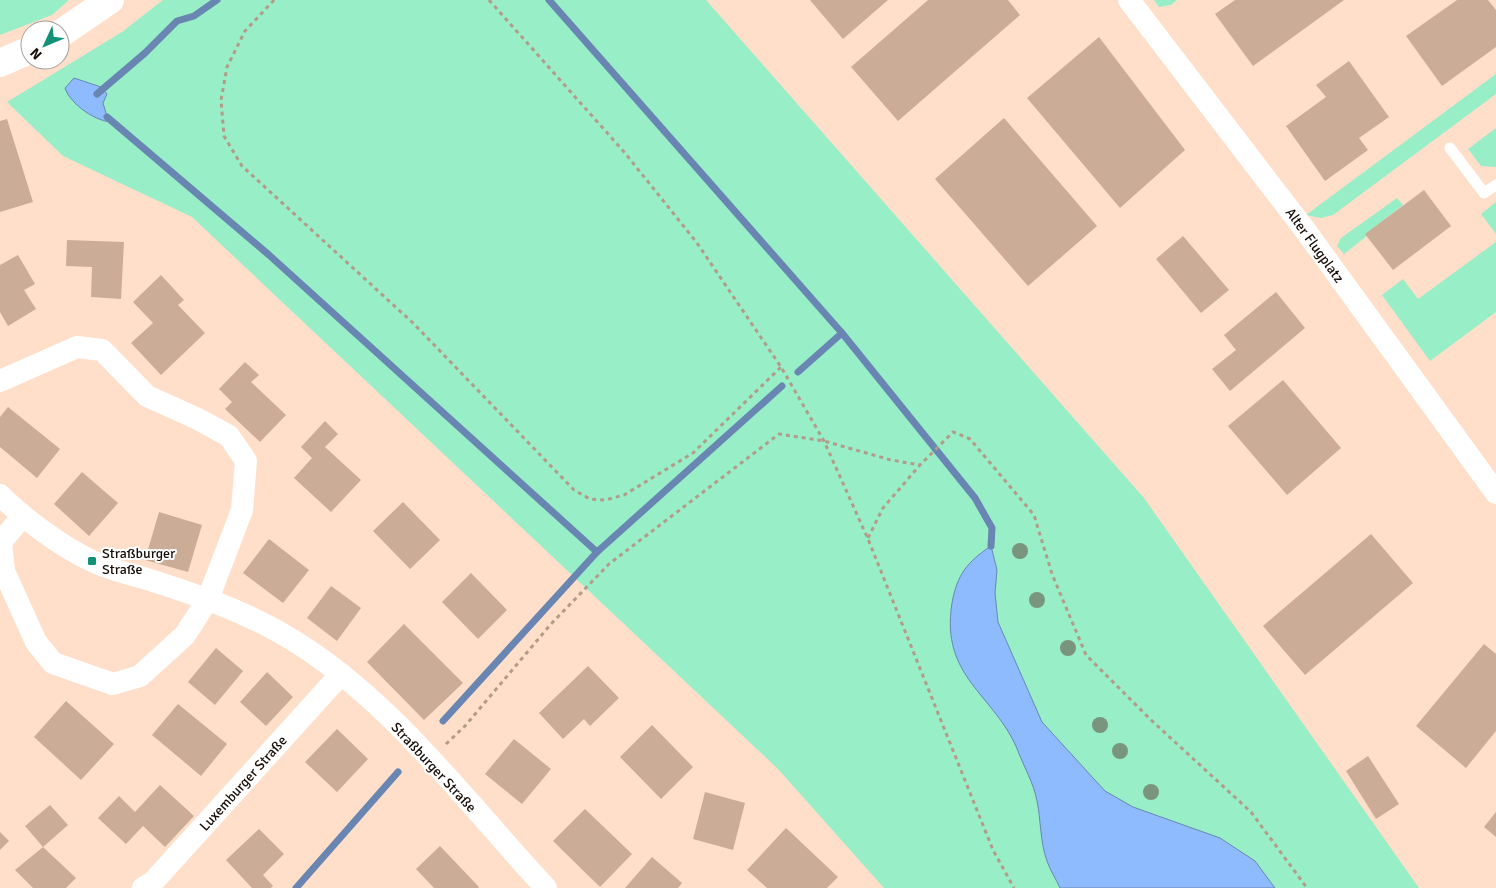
<svg xmlns="http://www.w3.org/2000/svg" width="1496" height="888" font-family="Signika,sans-serif">
  <rect width="100%" height="100%" fill="#ffdfc9"/>
  <!-- green -->
  <g fill="#97eec7">
    <polygon points="0,0 69,0 52,15 0,35"/>
    <polygon points="163,0 706,0 1144,498 1419,888 884,888 778,769 192,217 63,156 7,102 122,32"/>
    <polygon points="1154,0 1177,0 1171,5 1159,7"/>
    <polygon points="1496,74 1496,94 1333,215 1321,218 1306,215"/>
    <polygon points="1496,128 1496,167 1481,166 1468,149"/>
    <polygon points="1397,198 1403,205 1366,234 1367,236 1344,254 1337,246 1341,238"/>
    <polygon points="1496,202 1496,234 1481,214"/>
    <polygon points="1496,242 1496,312 1430,361 1382,295 1403,279 1418,299"/>
  </g>
  <!-- water -->
  <g fill="#8dbbfd" stroke="#6986b3">
    <path d="M 74,78 L 101,87 L 107,94 L 103,103 L 106,113 L 114,122 C 97,123 70,104 65,88 Z"/>
    <path d="M 991,546 L 997,570 L 995,593 L 998,622 L 1042,722 L 1105,791 L 1133,807 L 1220,838 L 1255,861 L 1275,888 L 1060,888 C 1056,879 1050,870 1047,861 C 1040,842 1041,820 1037,801 C 1034,784 1024,767 1018,751 C 995,694 940,678 952,603 C 957,575 967,562 991,546 Z"/>
  </g>
  <g fill="none" stroke-linecap="round" stroke-linejoin="round">
    <!-- stream -->
    <g stroke="#6986b3" stroke-width="7">
      <polyline points="549,0 842,333 975,498 992,528 991,546"/>
      <polyline points="97,94 145,53 177,21 194,16 217,0"/>
      <polyline points="107,117 269,255 597,552"/>
      <polyline points="798,372 842,333"/>
      <polyline points="443,721 597,552 782,386"/>
      <polyline points="296,888 398,772"/>
    </g>
  </g>
  <!-- building -->
  <g fill="#caac97">
    <polygon points="810,0 888,0 843,39"/>
    <polygon points="928,0 1008,0 1020,15 898,121 851,67"/>
    <polygon points="1235,0 1344,0 1253,66 1215,14"/>
    <polygon points="1457,0 1488,0 1496,10 1496,47 1442,86 1406,36"/>
    <polygon points="1099,37 1185,150 1120,208 1027,98"/>
    <polygon points="1349,61 1389,117 1359,138 1368,150 1325,181 1286,126 1326,97 1316,85"/>
    <polygon points="1004,118 1097,226 1028,286 935,179"/>
    <polygon points="7,119 33,202 0,212 0,121"/>
    <polygon points="1424,190 1451,226 1393,270 1365,234"/>
    <polygon points="1183,236 1229,290 1201,313 1156,259"/>
    <polygon points="67,240 124,242 121,299 91,297 92,267 66,266"/>
    <polygon points="18,255 35,284 24,290 36,309 8,326 0,312 0,265"/>
    <polygon points="161,275 184,300 178,305 205,333 161,375 131,343 153,323 133,302"/>
    <polygon points="1276,292 1305,328 1230,391 1212,369 1236,350 1224,335"/>
    <polygon points="245,362 259,375 251,382 286,415 260,442 225,409 232,402 219,389"/>
    <polygon points="1283,380 1341,448 1287,495 1228,426"/>
    <polygon points="8,407 60,449 37,478 0,447 0,417"/>
    <polygon points="325,421 338,434 325,447 361,480 331,512 294,478 312,458 301,447"/>
    <polygon points="82,472 118,503 89,536 54,504"/>
    <polygon points="403,502 440,540 410,569 373,531"/>
    <polygon points="159,512 202,525 188,572 145,560"/>
    <polygon points="1371,534 1413,583 1305,675 1263,626"/>
    <polygon points="269,539 309,570 283,603 243,573"/>
    <polygon points="471,573 507,610 478,639 442,602"/>
    <polygon points="331,586 361,608 337,641 307,618"/>
    <polygon points="404,624 463,683 424,720 367,662"/>
    <polygon points="1484,644 1496,654 1496,731 1466,768 1416,726"/>
    <polygon points="216,648 243,671 215,705 188,682"/>
    <polygon points="588,666 619,698 590,726 584,719 563,739 539,713"/>
    <polygon points="267,672 293,697 266,726 240,702"/>
    <polygon points="66,701 114,744 81,780 34,737"/>
    <polygon points="178,704 227,744 201,776 152,735"/>
    <polygon points="652,725 693,767 661,799 620,757"/>
    <polygon points="337,729 368,759 337,792 305,762"/>
    <polygon points="514,739 551,769 522,804 485,774"/>
    <polygon points="1368,756 1399,804 1376,819 1346,771"/>
    <polygon points="160,785 194,816 165,847 143,826 126,844 98,818 119,796 135,812"/>
    <polygon points="705,792 745,803 733,850 693,839"/>
    <polygon points="50,805 68,825 43,847 25,826"/>
    <polygon points="585,809 632,854 600,887 553,841"/>
    <polygon points="1496,812 1496,837 1484,827"/>
    <polygon points="786,828 838,877 827,888 767,888 747,870"/>
    <polygon points="259,829 284,854 263,875 273,886 271,888 252,888 226,860"/>
    <polygon points="0,832 9,841 0,850"/>
    <polygon points="440,846 479,887 478,888 434,888 416,869"/>
    <polygon points="43,847 76,878 66,888 33,888 15,870"/>
    <polygon points="652,857 682,883 678,888 625,888"/>
  </g>
  <g fill="none" stroke-linecap="round" stroke-linejoin="round">
    <!-- path -->
    <g stroke="#b39b89" stroke-width="3" stroke-dasharray="4 4" stroke-linecap="butt">
      <polyline points="274,0 245,31 227,67 221,100 224,136 242,166 413,323 574,490 590,499 605,500 624,495 693,453 781,367"/>
      <polyline points="489,0 625,153 697,243 781,367 824,441 868,539 993,850 1014,888"/>
      <polyline points="868,538 883,508 920,465 953,432 970,439 1034,515 1052,574 1086,655 1150,719 1251,812 1307,888"/>
      <polyline points="446,744 465,726 551,624 609,564 779,434 824,441 891,460 920,465"/>
    </g>
    <!-- service -->
    <polyline stroke="#fff" stroke-width="11" points="1450,148 1484,193 1496,185"/>
    <!-- minor -->
    <g stroke="#fff" stroke-width="22">
      <polyline points="1129,0 1305,230 1496,493"/>
      <polyline points="0,381 77,347 102,350 147,396 198,419 229,436 246,461 242,510 208,599 185,635 140,676 113,684 53,663 36,642 4,571 1,542 22,517"/>
      <path d="M 0,495 C 24,519 62,547 92,561 C 110,570 131,574 150,580 C 194,594 238,609 279,632 C 386,692 464,800 546,888"/>
      <polyline points="143,888 153,882 341,674"/>
    </g>
    <!-- tertiary -->
    <g stroke="#fff" stroke-width="28">
      <polyline points="60,34 110,0"/>
      <polyline points="0,63 30,50"/>
    </g>
  </g>
  <!-- trees -->
  <g fill="#7a957e">
    <circle cx="1020" cy="551" r="8"/>
    <circle cx="1037" cy="600" r="8"/>
    <circle cx="1068" cy="648" r="8"/>
    <circle cx="1100" cy="725" r="8"/>
    <circle cx="1120" cy="751" r="8"/>
    <circle cx="1151" cy="792" r="8"/>
  </g>
  <!-- markers -->
  <rect fill="#119178" stroke="#fff" stroke-width="2" x="87" y="556" width="10" height="10" rx="2.5"/>
  <g text-anchor="middle" stroke-width="4" stroke-linejoin="round" paint-order="stroke">
    <!-- street labels -->
    <g font-size="14" fill="#160c05" stroke="#fff">
      <text transform="translate(1315 245) rotate(54)" y="5">Alter Flugplatz</text>
      <text transform="translate(434 767) rotate(47)" y="5">Straßburger Straße</text>
      <text transform="translate(243 783) rotate(-48)" y="5">Luxemburger Straße</text>
    </g>
    <!-- poi labels -->
    <g font-size="14" fill="#160c05" stroke="#fff" text-anchor="start">
      <text x="102" y="558">Straßburger<tspan x="102" dy="16">Straße</tspan></text>
    </g>
  </g>
  <!-- north arrow -->
  <g transform="translate(45 45) rotate(226)"><circle r="24" fill="#ffffff" stroke="#a29e9b"/>
  <path d="M0-4L9 19L0 12L-9 19Z" fill="#119178"/>
  <text y="-8" font-size="14" font-weight="bold" text-anchor="middle" fill="#160c05">N</text>
  </g>
</svg>
